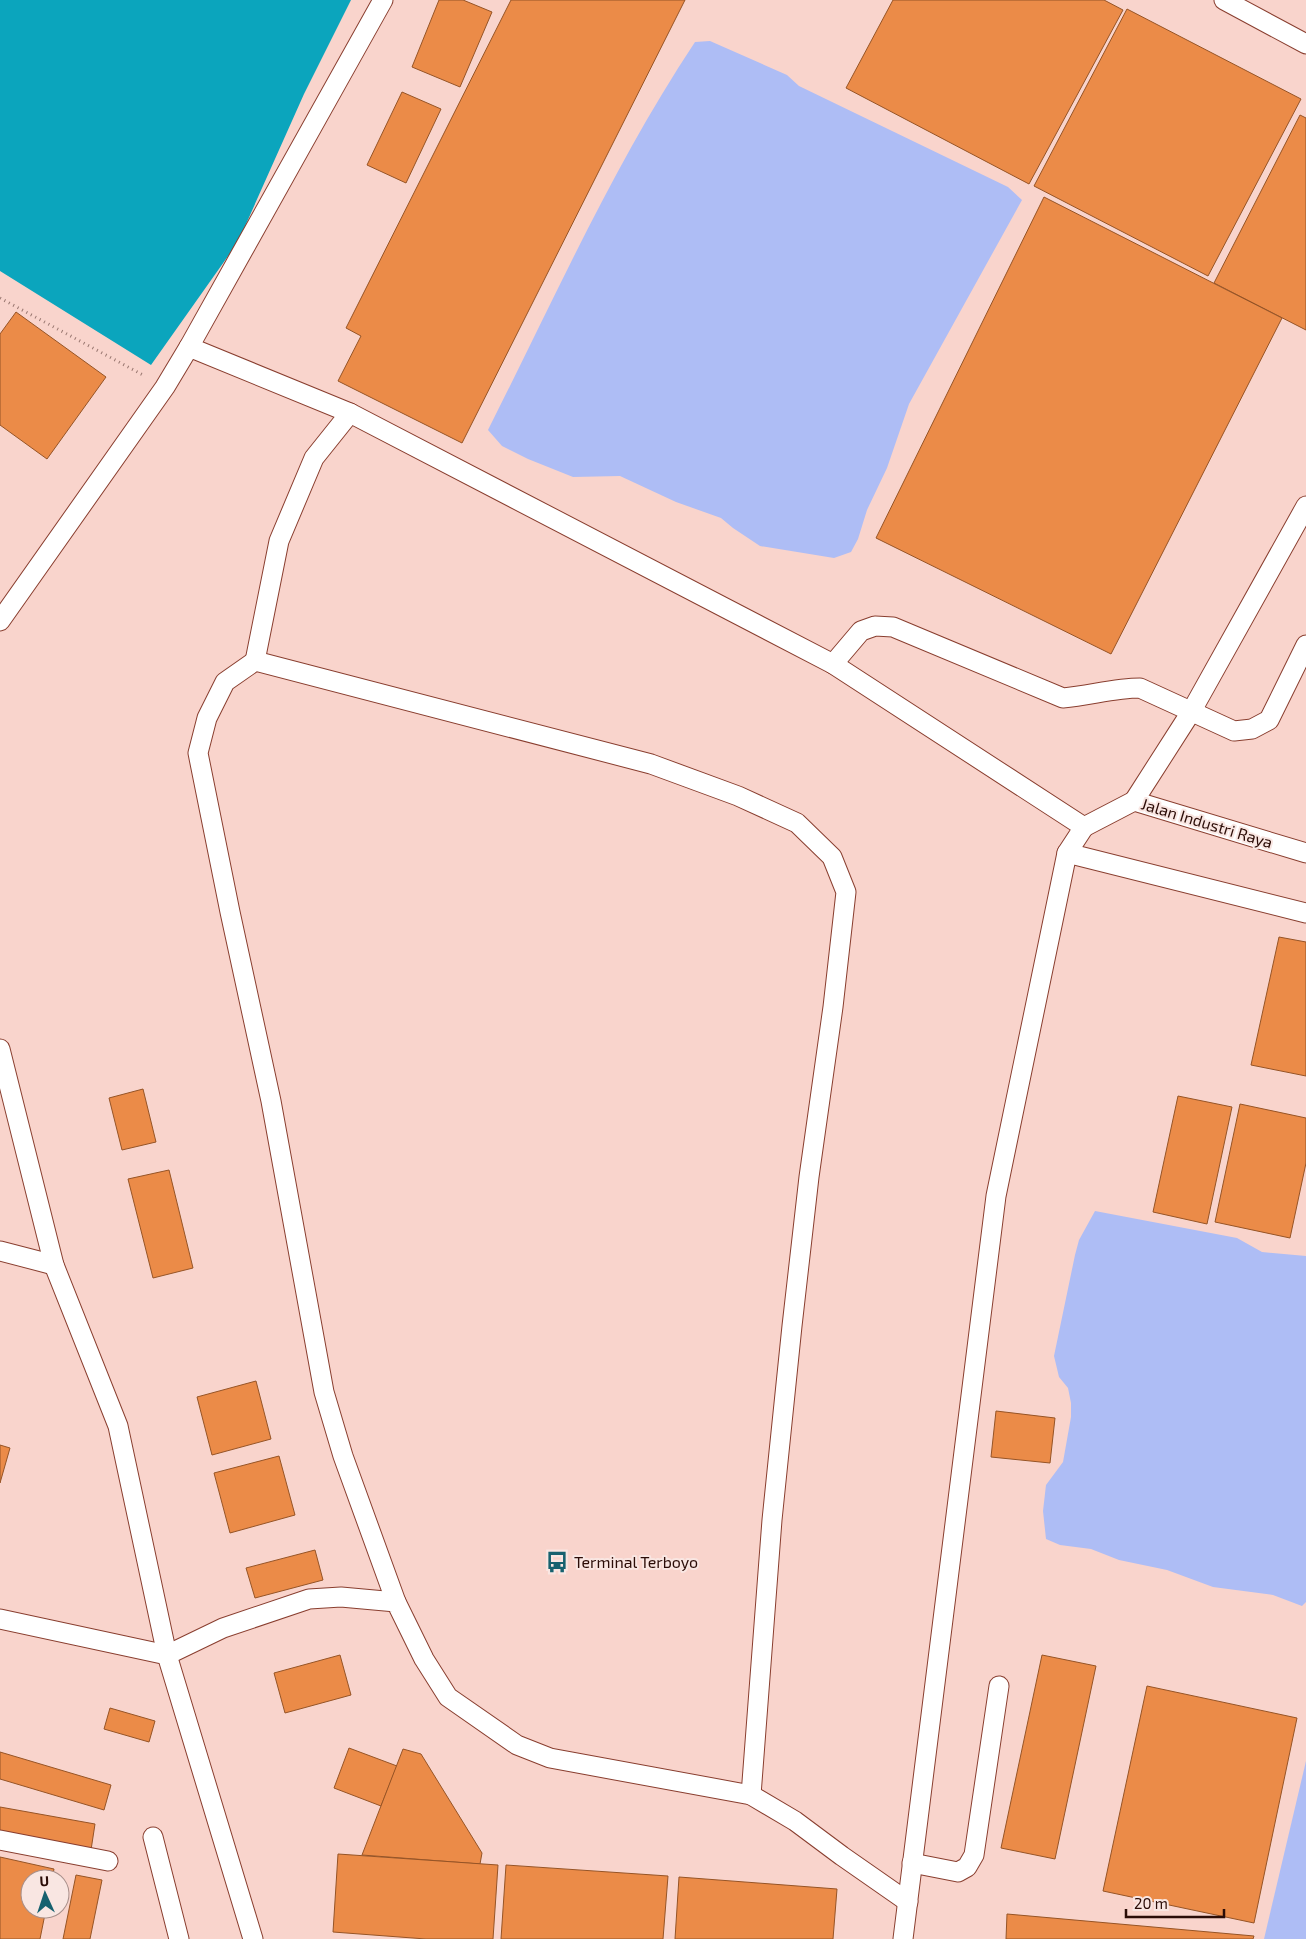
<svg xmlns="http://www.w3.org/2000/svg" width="1306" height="1939" font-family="'Exo 2',sans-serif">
  <rect width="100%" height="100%" fill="#f9d4cc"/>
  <!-- green -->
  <g fill="#aebdf5">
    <path d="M 710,41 L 787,75 L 799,86 L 1008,187 L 1022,200 L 909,404 L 887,468 L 867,510 L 858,539 L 851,552 L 834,558 L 760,546 L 733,528 L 721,518 L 676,502 L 620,476 L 573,477 L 528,459 L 502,446 L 488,430 C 554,299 614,164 695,42 Z"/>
    <polygon points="1095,1211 1237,1238 1262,1252 1306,1256 1306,1602 1302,1606 1273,1595 1213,1587 1167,1570 1119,1560 1091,1549 1060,1545 1046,1539 1043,1511 1046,1485 1063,1462 1071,1417 1071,1403 1068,1388 1059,1377 1054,1356 1075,1255 1079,1240"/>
    <polygon points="1306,1761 1306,1939 1264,1939"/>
  </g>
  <!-- water -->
  <polygon fill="#0ba5bd" points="0,0 351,0 304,94 238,242 151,365 0,271"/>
  <!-- building -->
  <g fill="#eb8b48" stroke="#965426">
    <polygon points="439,0 463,0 492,12 460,87 412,67"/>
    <polygon points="511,0 685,0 462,443 338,381 361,336 346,328"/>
    <polygon points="893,0 1104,0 1123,10 1029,184 846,88"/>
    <polygon points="1127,9 1301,99 1208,276 1034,186"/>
    <polygon points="402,92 441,109 406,183 367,165"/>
    <polygon points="1300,115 1306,118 1306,330 1214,283"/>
    <polygon points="1044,197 1282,318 1111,654 876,538"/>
    <polygon points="16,312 106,377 47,459 0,425 0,334"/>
    <polygon points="1279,937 1306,942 1306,1076 1251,1065"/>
    <polygon points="143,1089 156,1142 122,1150 109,1098"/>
    <polygon points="1178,1096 1232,1107 1207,1224 1153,1212"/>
    <polygon points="1240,1104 1306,1118 1306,1163 1290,1238 1215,1222"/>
    <polygon points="169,1170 193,1268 153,1278 128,1179"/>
    <polygon points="256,1381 271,1439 212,1455 197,1397"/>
    <polygon points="996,1411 1055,1418 1050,1463 991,1457"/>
    <polygon points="0,1445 10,1448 0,1483"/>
    <polygon points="279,1456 295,1515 230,1533 214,1473"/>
    <polygon points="315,1550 323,1580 255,1598 246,1568"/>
    <polygon points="340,1655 351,1695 285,1713 274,1673"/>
    <polygon points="1042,1655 1096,1666 1055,1859 1001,1848"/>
    <polygon points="1147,1686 1297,1718 1254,1923 1103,1891"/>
    <polygon points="110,1708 155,1721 149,1742 104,1729"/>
    <polygon points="349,1748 397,1766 381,1806 334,1788"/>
    <polygon points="403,1749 421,1754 482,1853 480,1864 362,1855"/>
    <polygon points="0,1752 111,1785 104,1810 0,1779"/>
    <polygon points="0,1807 95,1824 91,1850 0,1834"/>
    <polygon points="338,1854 498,1865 493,1939 426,1939 333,1932"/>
    <polygon points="0,1857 54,1869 52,1879 30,1879 30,1909 46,1909 40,1939 0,1939"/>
    <polygon points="506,1865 668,1876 663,1939 501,1939"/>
    <polygon points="76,1875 102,1880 90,1939 63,1939"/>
    <polygon points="679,1877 837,1889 833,1939 675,1939"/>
    <polygon points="1007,1914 1254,1936 1253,1939 1006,1939"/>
  </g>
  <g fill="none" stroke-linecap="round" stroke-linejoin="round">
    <!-- lane casing -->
    <g stroke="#893e2f" stroke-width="21">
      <g id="lane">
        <polyline points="1224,0 1306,44"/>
        <polyline points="189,347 383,0"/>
        <polyline points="0,621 165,387 189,347 350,413 833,664 1084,827 1067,853 996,1196 903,1939"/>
        <polyline points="255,661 279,541 314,458 350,413"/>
        <path d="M 833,664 L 861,631 L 875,626 L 893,627 L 1063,698 C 1089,696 1114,688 1140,688 L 1234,731 L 1252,729 L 1269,720 L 1306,645"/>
        <polyline points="1134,801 1191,712 1306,506"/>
        <polyline points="1084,827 1134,801 1306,853"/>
        <polyline points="1067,853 1306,913"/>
        <polyline points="0,1049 54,1265 118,1426 167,1655 253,1939"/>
        <polyline points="0,1251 54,1265"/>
        <polyline points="396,1602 343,1456 324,1392 271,1101 230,912 198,753 207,718 225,682 255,661 651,764 738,796 797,823 832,857 846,892 833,1007 809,1177 792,1326 772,1520 751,1795"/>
        <polyline points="0,1619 167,1655 223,1628 309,1599 341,1597 396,1602 424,1659 448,1697 517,1745 550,1758 751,1795 795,1821 842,1856 908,1902"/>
        <polyline points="153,1837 179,1939"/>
        <polyline points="0,1840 108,1861"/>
        <polyline points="912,1863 958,1872 967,1867 974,1855 999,1686"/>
      </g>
    </g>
    <!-- path -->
    <polyline stroke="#997770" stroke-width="3" stroke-dasharray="1 4" stroke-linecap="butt" points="0,298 143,375"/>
    <!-- lane -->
    <use href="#lane" stroke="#fff" stroke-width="19"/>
  </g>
  <!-- icons -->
  <defs>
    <g id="bus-bare" transform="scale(1.725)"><path d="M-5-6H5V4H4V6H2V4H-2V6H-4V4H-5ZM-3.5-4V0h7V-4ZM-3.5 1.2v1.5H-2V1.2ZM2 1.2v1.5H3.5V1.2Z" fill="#17616f" stroke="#f9e6e2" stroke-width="2.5" paint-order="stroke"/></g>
  </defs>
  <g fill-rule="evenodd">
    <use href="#bus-bare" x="557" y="1562"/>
  </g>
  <g text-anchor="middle" stroke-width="4" stroke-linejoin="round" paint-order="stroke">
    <!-- street labels -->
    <g font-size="16" fill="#2b0c07" stroke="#f9e6e2">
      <text transform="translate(1207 823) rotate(17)" y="6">Jalan Industri Raya</text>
    </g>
    <!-- poi labels -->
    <g font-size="16" fill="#2b0c07" stroke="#f9e6e2" text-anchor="start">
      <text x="574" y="1568">Terminal Terboyo</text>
    </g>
  </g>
  <!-- north arrow -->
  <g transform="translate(45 1894) rotate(357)"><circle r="24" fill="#f9e6e2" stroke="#a78f8a"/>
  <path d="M0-4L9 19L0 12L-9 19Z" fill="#17616f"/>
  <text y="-8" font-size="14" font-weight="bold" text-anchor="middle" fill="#2b0c07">U</text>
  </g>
  <!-- scale -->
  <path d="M1126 1909v8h98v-8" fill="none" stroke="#2b0c07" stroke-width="2.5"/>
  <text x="1134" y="1909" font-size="15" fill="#2b0c07" stroke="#f9e6e2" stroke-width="4" paint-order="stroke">20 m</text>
</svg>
